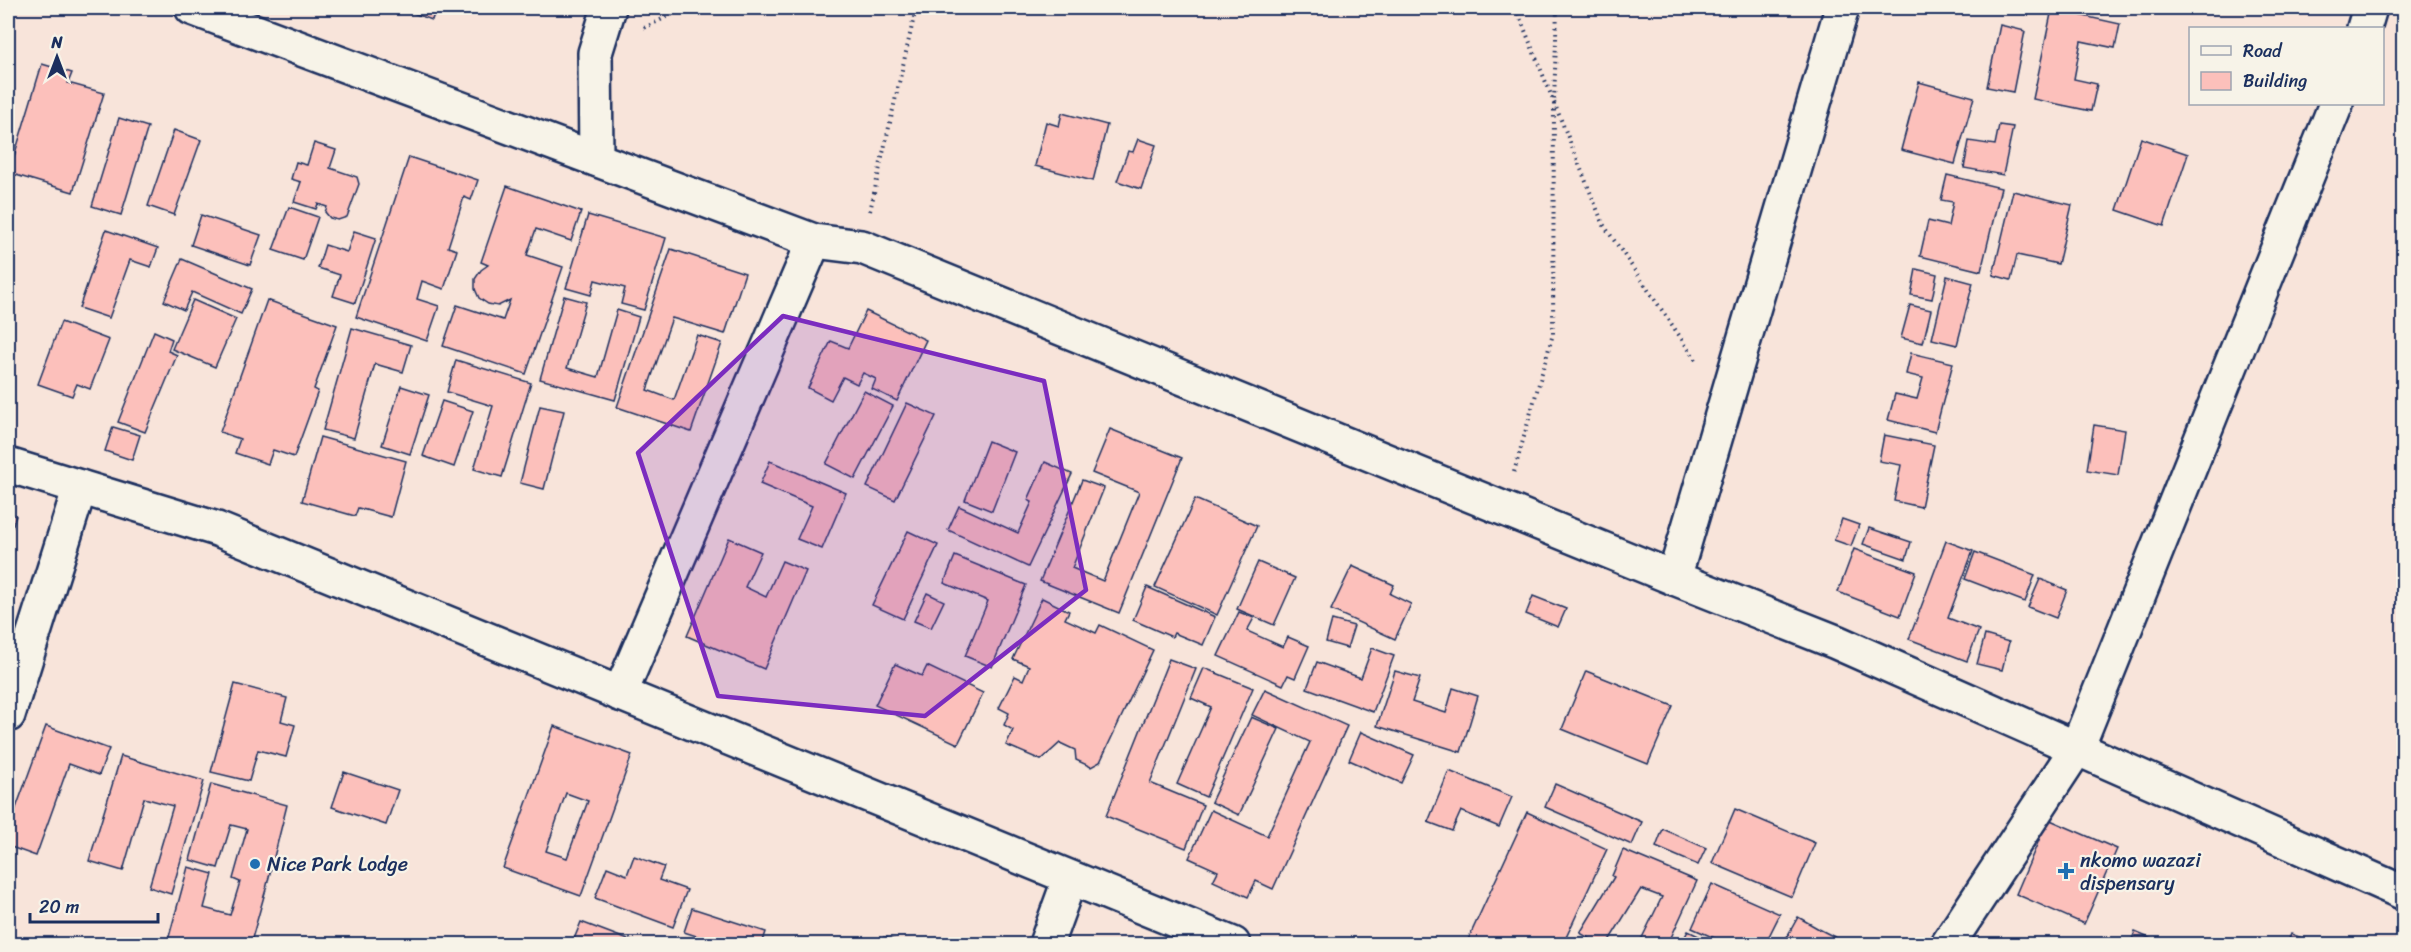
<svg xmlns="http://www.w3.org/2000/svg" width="2411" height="952" font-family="Sriracha,sans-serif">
  <rect width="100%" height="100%" fill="#f8e4da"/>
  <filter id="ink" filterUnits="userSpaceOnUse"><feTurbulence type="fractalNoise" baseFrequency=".0167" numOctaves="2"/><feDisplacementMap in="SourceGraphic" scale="12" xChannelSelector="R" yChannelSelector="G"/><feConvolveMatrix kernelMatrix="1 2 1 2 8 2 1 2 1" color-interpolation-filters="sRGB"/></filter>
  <g filter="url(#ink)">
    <!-- building -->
    <g fill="#fcc0bb" stroke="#1b2f5e" stroke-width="1.5" fill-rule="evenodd">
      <polygon points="406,8 436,8 432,20 405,10"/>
      <polygon points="2052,9 2120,24 2115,48 2081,41 2074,79 2097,84 2091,111 2033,99"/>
      <polygon points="2000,25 2025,31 2013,92 1987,87"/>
      <polygon points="42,64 72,73 68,83 104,93 73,192 9,173"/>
      <polygon points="1919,82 1974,97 1955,164 1901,150"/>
      <polygon points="1062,113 1107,125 1093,181 1035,166 1046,122 1059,126"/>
      <polygon points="119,118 148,127 121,215 92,206"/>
      <polygon points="1999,125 2013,127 2003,175 1964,168 1969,141 1995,145"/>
      <polygon points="174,130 201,140 174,215 148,206"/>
      <polygon points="2141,138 2188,154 2164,226 2117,210"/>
      <polygon points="1138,139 1156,145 1141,189 1117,181 1128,151 1133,152"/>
      <polygon points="314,143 336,150 330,168 357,177 359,184 347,217 338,220 330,218 325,212 327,207 318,204 316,209 294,202 301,182 291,179 296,162 307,165"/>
      <polygon points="409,157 478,180 471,200 464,197 448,247 457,250 444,289 422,281 417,299 439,306 427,341 356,317"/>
      <polygon points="1947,175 2001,188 1981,271 1920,256 1928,221 1948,226 1953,202 1941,200"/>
      <polygon points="507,186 581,212 571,241 536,229 527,255 563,267 526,374 443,346 457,305 503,320 510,300 498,306 488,304 479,298 475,289 475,279 481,270 488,265 481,262"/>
      <polygon points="2013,191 2072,205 2058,264 2017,255 2011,280 1993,275"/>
      <polygon points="289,207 318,217 303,260 273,250"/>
      <polygon points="201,215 261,235 250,265 191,245"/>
      <polygon points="588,215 666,238 644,310 621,304 625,288 595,280 591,295 566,288"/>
      <polygon points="106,230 158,248 151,267 130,260 109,318 79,308"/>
      <polygon points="354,231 376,238 355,303 333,296 340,275 318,268 325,245 347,252"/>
      <polygon points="671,249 745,273 725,334 672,318 647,390 674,400 697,335 722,343 691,432 617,407"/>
      <polygon points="182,259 252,289 241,314 192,292 184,310 164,301"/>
      <polygon points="1916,269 1937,274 1932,299 1911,295"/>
      <polygon points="1947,276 1973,283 1957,345 1932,339"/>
      <polygon points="564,296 586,302 567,368 598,377 617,310 639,317 615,400 540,379"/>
      <polygon points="193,300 236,319 215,367 172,349"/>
      <polygon points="267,300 337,325 314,389 318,391 294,457 273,450 268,464 235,453 240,439 220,432"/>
      <polygon points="1910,305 1931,310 1923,343 1901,338"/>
      <polygon points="866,311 926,340 897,401 872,389 876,379 863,373 857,384 843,377 831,400 808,388 831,341 848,348"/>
      <polygon points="61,322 109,340 90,389 77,384 72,396 38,384"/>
      <polygon points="352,328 411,345 403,372 375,364 354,438 323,430"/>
      <polygon points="154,331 172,339 168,351 177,355 145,432 118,422"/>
      <polygon points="1911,353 1953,363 1935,432 1888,420 1895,394 1917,399 1923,378 1906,374"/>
      <polygon points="456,360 531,383 502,477 474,469 493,406 447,392"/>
      <polygon points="401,386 429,395 410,454 382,445"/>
      <polygon points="864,391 893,406 855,479 826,464"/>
      <polygon points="442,401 473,411 454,467 423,456"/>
      <polygon points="907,403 936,416 895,500 867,487"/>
      <polygon points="540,406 564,411 544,489 520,483"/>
      <polygon points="2094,425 2125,430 2118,475 2087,470"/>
      <polygon points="113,427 140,435 132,460 105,451"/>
      <polygon points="1110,429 1182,458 1119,613 1040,581 1082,480 1104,488 1072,568 1103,581 1139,492 1092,473"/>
      <polygon points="1884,435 1934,445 1921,507 1894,501 1901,465 1879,461"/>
      <polygon points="320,437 406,461 391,517 358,508 355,516 302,501"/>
      <polygon points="988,441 1015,452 992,511 965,500"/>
      <polygon points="770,461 846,493 822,549 797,539 812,506 760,484"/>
      <polygon points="1045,462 1072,474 1028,567 948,530 959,506 1018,533 1032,502 1028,500"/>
      <polygon points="1195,499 1257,526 1217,615 1155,587"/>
      <polygon points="8,513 16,516 8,538"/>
      <polygon points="1842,519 1859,525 1851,546 1834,540"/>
      <polygon points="1869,528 1911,542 1906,559 1863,544"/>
      <polygon points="908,531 938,545 903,619 872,605"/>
      <polygon points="729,538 761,552 745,587 766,597 782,561 806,571 764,669 687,636"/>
      <polygon points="1946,541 1973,551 1948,618 1979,630 1967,661 1909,639"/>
      <polygon points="1854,549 1916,572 1900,616 1838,592"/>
      <polygon points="1975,552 2035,575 2025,602 1965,579"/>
      <polygon points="955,556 1026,585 992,667 965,656 988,601 944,583"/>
      <polygon points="1258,562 1295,578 1274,625 1237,609"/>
      <polygon points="1352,566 1394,585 1390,594 1411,604 1395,639 1331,610"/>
      <polygon points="2040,579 2067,590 2056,618 2028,607"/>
      <polygon points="1147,587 1215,617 1203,645 1174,633 1172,637 1133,620"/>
      <polygon points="927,593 944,601 931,628 914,621"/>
      <polygon points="1533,596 1566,609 1558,627 1526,614"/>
      <polygon points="1042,598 1069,611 1065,619 1096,633 1100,625 1153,650 1100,762 1091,767 1076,760 1075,750 1060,743 1041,760 1006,745 1013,730 1004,725 1009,713 999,708 1015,676 1023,680 1029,666 1013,659"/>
      <polygon points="1239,612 1254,618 1247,631 1283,647 1288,637 1309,646 1295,678 1288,675 1283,685 1218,656"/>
      <polygon points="1332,620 1354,626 1347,648 1326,642"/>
      <polygon points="1985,635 2009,642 2002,670 1977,664"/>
      <polygon points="1372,648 1394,656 1373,712 1307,688 1317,662 1361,678"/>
      <polygon points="1169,659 1196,669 1150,783 1203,805 1186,848 1106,816"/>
      <polygon points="895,664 922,676 927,666 983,693 958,744 875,705"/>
      <polygon points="1204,668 1253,688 1206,797 1177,784 1211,707 1191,698"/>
      <polygon points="1395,671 1420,678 1412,702 1446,713 1453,688 1478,696 1461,752 1377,726"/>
      <polygon points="1586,671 1673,706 1648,764 1562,729"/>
      <polygon points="235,684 287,698 281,721 295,725 286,757 258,750 249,781 211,772"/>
      <polygon points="1265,689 1347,726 1273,889 1256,881 1248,897 1213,881 1218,871 1189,858 1211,810 1267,836 1310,742 1252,715"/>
      <polygon points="1251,717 1279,729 1239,815 1211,802"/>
      <polygon points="46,726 109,749 99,775 69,764 36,856 8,846 8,830"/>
      <path d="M 554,726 L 632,755 L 581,896 L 503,868 ZM 566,793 L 588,801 L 567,858 L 546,851 Z"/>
      <polygon points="1361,732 1414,755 1401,783 1349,760"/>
      <polygon points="121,756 204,781 171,894 149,887 173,806 144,798 123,871 89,861"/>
      <polygon points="1449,771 1512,797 1499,827 1461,811 1452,831 1428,822"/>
      <polygon points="344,772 398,790 386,825 332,807"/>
      <polygon points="211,784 287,805 266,889 251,942 249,941 248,944 167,944 188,867 213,874 204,908 230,915 240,882 233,879 247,829 231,825 218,868 190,860"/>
      <polygon points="1555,784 1642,822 1632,845 1545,807"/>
      <polygon points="1735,809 1815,843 1792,897 1712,863"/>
      <polygon points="1527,812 1607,849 1563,944 1466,944"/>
      <polygon points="2048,819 2117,849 2084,924 2016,894"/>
      <polygon points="1663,829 1706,848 1698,865 1656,847"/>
      <polygon points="1623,850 1697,881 1668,944 1639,944 1662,897 1641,889 1607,944 1600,944 1580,933 1614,877 1612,876"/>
      <polygon points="634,856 664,867 659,880 687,890 673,927 595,898 607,867 627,875"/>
      <polygon points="1712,884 1780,914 1765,944 1728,944 1692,928"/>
      <polygon points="692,908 766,932 762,944 721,944 684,932"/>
      <polygon points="1798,917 1819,929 1848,944 1783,944"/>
      <polygon points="581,922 639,944 572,944"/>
      <polygon points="1688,931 1709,941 1708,944 1681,944"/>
      <polygon points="2135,932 2163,944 2130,944"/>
      <polygon points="2291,934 2318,944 2287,944"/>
      <polygon points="884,937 906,944 881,944"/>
    </g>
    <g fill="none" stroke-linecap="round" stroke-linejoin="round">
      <!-- minor casing -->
      <g stroke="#1b2f5e" stroke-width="38">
        <g id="minor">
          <polyline points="192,8 814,241 862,247 1674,578 1836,642 2404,893"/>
          <polyline points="2364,28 2370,8"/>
          <polyline points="596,159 595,53 609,8"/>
          <polyline points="8,465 217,529 1233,944"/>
          <polyline points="1674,578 1842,8"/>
          <polyline points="620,694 814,241"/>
          <polyline points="8,715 80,487"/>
          <polyline points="1046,944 1070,878"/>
          <polyline points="1948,944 2077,748 2336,104"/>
        </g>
      </g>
      <!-- path -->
      <g stroke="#1b2f5e" stroke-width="4" stroke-dasharray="1.5 4.5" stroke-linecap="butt">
        <polyline points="1516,8 1603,224 1696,360"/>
        <polyline points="644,28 685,8"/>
        <polyline points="870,211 916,8"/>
        <polyline points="1514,472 1553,334 1554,103 1557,8"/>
      </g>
      <!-- minor -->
      <use href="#minor" stroke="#f7f3e8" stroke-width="33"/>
    </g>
  </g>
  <!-- marked area -->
  <path fill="#7b2cbf" fill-opacity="0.2" stroke="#7b2cbf" stroke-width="4.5" stroke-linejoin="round" d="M 783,316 L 1044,381 L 1086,590 L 925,716 L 718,696 L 638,453 Z"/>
  <!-- markers -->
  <g fill="#1f6fb2" stroke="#f7f3e8" stroke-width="2">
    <circle cx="255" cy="864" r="6"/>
    <path d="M2063 862h6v6h6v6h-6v6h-6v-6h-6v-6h6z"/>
  </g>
  <g text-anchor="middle" stroke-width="4.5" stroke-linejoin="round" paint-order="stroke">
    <!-- poi labels -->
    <g font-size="20" fill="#1b2f5e" stroke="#f7f3e8" text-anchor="start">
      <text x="2080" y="867">nkomo wazazi<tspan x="2080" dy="23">dispensary</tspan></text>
      <text x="267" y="871">Nice Park Lodge</text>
    </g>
  </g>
  <!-- margin -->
  <rect width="2411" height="952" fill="none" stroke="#f7f3e8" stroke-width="30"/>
  <rect x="15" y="15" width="2381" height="922" fill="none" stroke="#1b2f5e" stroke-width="2" filter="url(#ink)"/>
  <!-- legend -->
  <rect x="2189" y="27" width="195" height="78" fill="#f7f3e8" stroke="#9fa5b1" stroke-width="1.5"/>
  <rect x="2201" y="46" width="30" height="9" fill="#f7f3e8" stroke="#9fa5b1" stroke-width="1.5"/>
  <text x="2243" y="57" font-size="18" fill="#1b2f5e">Road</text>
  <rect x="2201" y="72" width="30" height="18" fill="#fcc0bb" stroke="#9fa5b1" stroke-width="1.5"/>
  <text x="2243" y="87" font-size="18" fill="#1b2f5e">Building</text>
  <!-- north arrow -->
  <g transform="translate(57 57)" stroke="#f7f3e8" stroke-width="4.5" paint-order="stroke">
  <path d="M0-4.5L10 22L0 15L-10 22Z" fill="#1b2f5e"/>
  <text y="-9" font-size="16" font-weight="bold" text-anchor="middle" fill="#1b2f5e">N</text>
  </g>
  <!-- scale -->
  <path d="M30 913v9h128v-9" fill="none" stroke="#1b2f5e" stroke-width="3"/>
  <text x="39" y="913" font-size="18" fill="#1b2f5e" stroke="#f7f3e8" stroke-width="4.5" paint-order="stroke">20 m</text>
</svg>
